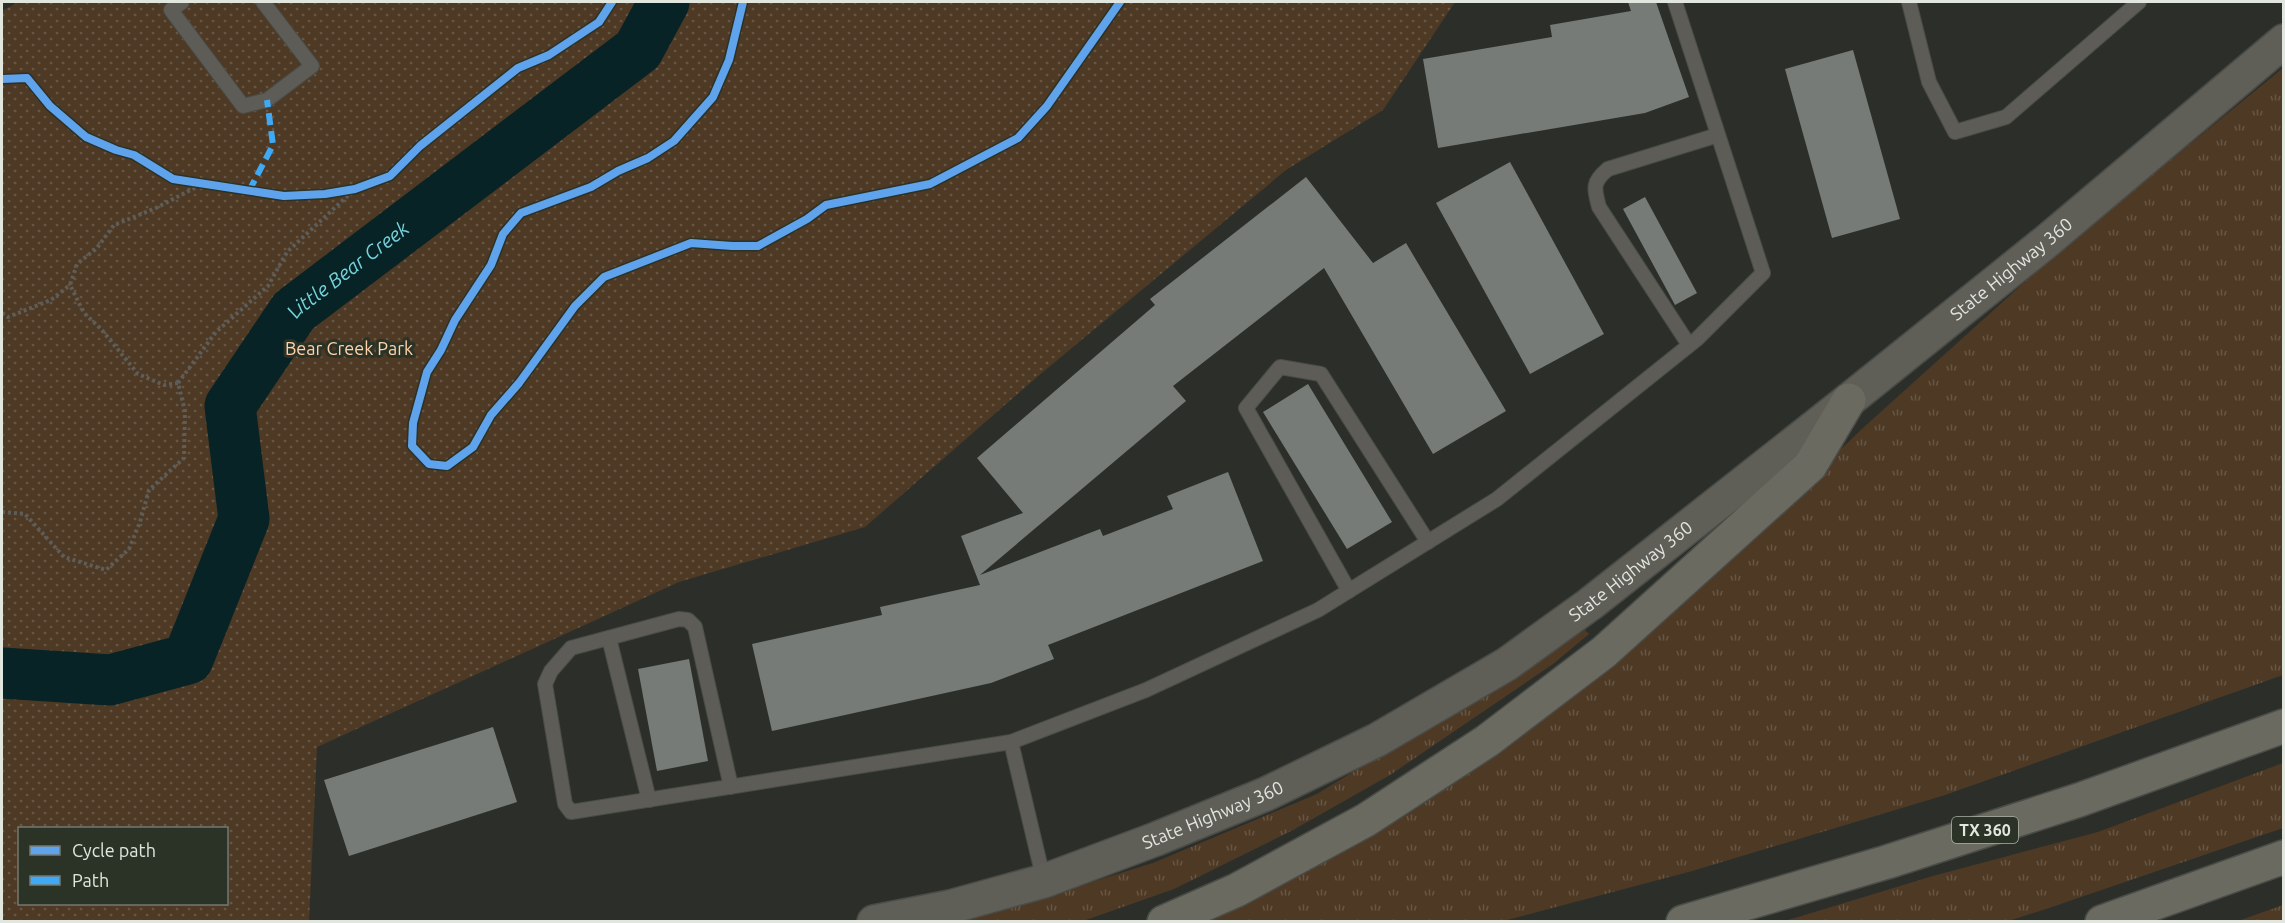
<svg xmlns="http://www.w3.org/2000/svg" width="2285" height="923" font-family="Ubuntu,sans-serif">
  <defs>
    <pattern id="grass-tufts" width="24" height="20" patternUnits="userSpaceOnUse" patternTransform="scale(1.5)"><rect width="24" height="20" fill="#4e3925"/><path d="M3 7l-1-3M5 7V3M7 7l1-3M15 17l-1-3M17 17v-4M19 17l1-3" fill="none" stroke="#675644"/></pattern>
    <pattern id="park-dots" width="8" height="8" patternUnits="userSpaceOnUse" patternTransform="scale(1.5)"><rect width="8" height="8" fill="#4e3925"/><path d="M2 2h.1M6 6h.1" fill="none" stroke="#675644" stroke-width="1.8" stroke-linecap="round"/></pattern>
  </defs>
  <rect width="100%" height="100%" fill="#2c2f29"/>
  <!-- grass -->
  <g fill="url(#grass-tufts)">
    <polygon points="2283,68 2283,675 1945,795 1692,871 1503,921 1195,922 1238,902 1783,505 1863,428 2057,253"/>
    <polygon points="1585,630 1589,634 1553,664 1390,775 1293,830 1174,889 1083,921 945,922 1018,905 1153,863 1317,794"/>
    <polygon points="2283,763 2283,828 2043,910 2005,922 1785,921 1933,876 2098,832"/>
    <polygon points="2283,905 2283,921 2238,921"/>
  </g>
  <!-- park -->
  <path fill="url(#park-dots)" fill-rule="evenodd" d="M 18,2 L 1455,2 L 1383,110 L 1286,170 L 1037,377 L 865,527 L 679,582 L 317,747 L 309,922 L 2,921 L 2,11 ZM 20,828 L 226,828 L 226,904 L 20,904 Z"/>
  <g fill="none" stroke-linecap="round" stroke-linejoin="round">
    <!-- river -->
    <path stroke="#082325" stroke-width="51" id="s1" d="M 2,673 L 110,680 L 188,659 L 244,519 L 230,406 L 294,311 L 638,50 L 664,2"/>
  </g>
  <!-- building -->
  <g fill="#767b77">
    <polygon points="1628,2 1656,2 1689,97 1645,113 1438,148 1423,59 1552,37 1550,25 1631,11"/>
    <polygon points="1853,50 1900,219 1832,238 1785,69"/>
    <polygon points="1510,162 1604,334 1530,374 1436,203"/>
    <polygon points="1306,177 1373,263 1406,243 1506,411 1433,454 1324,268 1173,386 1186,401 980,575 1100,529 1103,536 1173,509 1167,496 1228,472 1263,561 1048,645 1054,659 991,683 772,731 752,644 882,615 880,607 980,585 961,536 1023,513 977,458 1155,305 1150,299"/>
    <polygon points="1645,197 1697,293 1675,305 1623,209"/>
    <polygon points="1308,384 1392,522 1347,549 1263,412"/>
    <polygon points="689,659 708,761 657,771 638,669"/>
    <polygon points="493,727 517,802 349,856 324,780"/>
  </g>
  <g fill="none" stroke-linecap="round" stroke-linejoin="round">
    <!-- service casing -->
    <g stroke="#494c47" stroke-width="16">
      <g id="service">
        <polyline points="182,2 171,10 243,106 267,100 312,66 263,2"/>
        <polyline points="1909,2 1929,82 1955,132 2006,117 2139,2"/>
        <path d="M 1689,345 L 1599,207 C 1594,188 1592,182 1608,169 L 1718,135"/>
        <polyline points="1349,591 1246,408 1280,367 1321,374 1428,542"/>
        <polyline points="609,638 649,800"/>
        <polyline points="1011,742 1044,881"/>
        <polyline points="731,787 695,627 688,620 679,619 571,648 551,671 545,684 565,804 571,812 1011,742 1146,690 1318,610 1497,499 1697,339 1763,273 1675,2"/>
      </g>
    </g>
    <!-- secondary casing -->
    <g stroke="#494c47" stroke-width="36">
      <g id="secondary">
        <path id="s2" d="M 874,922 L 950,907 L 1044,881 L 1156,839 L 1266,794 L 1377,740 L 1507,664 L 1590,604 L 1849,400 L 2047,241 L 2284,41"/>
      </g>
    </g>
    <!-- motorway casing -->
    <g stroke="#494c47" stroke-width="36">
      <g id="motorway">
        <polyline points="1164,922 1237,890 1366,820 1487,741 1604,652 1810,466 1849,400"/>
        <polyline points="1683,922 1887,862 2079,800 2284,726"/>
        <polyline points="2102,922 2284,857"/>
      </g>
    </g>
    <!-- path -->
    <g stroke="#5d5e59" stroke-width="4" stroke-dasharray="3 3" stroke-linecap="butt">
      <polyline points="2,313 8,317 51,300 70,285"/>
      <polyline points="178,383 164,385 138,374 101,329 84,313 70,285 77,264 97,248 114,225 156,208 202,184"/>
      <polyline points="2,512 25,514 64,557 106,570 129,549 140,522 149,490 184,458 185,411 178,383 216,332 268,286 287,252 355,189"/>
    </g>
    <!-- service -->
    <use href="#service" stroke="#5d5c56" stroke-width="14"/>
    <!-- secondary -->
    <use href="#secondary" stroke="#5f5e57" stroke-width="33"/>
    <!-- motorway -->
    <use href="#motorway" stroke="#6b6a61" stroke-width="33"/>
    <!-- quiet -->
    <polyline stroke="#3fa9f5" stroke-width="6" stroke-dasharray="12 6" stroke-linecap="butt" points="249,191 273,145 267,100"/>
    <!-- cycleway casing -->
    <g stroke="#2b3226" stroke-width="11">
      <g id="cycleway">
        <polyline points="743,2 729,60 713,97 674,141 648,158 618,171 591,187 521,213 503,234 491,265 455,320 441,350 427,372 413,423 412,446 429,464 447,466 473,447 491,415 519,383 575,306 604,277 691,243 732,246 758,246 807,219 826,205 930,184 1018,138 1047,106 1120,2"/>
        <polyline points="2,79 27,78 50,106 86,137 116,150 134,155 173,179 284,196 325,194 355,189 390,176 420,146 518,68 549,55 599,22 612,2"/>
      </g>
    </g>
    <!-- cycleway -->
    <use href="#cycleway" stroke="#60a3ed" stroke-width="8"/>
  </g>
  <g text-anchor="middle" stroke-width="6" stroke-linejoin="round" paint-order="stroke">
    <!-- shield labels -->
    <rect fill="#2b3226" stroke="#aab1a8" stroke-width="1.5" x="1952" y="817" width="66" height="26" rx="4.5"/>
    <g font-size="16" font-weight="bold" fill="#e1e7df">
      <text x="1985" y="836">TX 360</text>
    </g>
    <!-- street labels -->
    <g font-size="18" fill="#e1e7df" stroke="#2b3226">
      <text dy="6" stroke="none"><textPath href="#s2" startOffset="1328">State Highway 360</textPath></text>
      <text dy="6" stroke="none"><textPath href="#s2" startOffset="842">State Highway 360</textPath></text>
      <text dy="6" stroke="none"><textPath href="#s2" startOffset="356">State Highway 360</textPath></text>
    </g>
    <!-- park labels -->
    <g font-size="18" fill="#ffd3ab" stroke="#2b3226">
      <text x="349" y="355">Bear Creek Park</text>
    </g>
    <!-- water labels -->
    <g font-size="20" font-style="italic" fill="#76d3dc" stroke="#2b3226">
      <text dy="7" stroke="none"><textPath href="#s1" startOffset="636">Little Bear Creek</textPath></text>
    </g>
  </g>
  <!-- border -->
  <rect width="2285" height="923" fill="none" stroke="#e1e7df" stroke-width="6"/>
  <!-- legend -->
  <rect x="18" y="827" width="210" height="78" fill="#2b3226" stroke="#747a70" stroke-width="1.5"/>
  <rect x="30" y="846" width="30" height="9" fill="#60a3ed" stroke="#747a70" stroke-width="1.5"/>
  <text x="72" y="857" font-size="18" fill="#e1e7df">Cycle path</text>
  <rect x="30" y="876" width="30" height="9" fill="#3fa9f5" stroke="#747a70" stroke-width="1.5"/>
  <text x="72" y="887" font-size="18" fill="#e1e7df">Path</text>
</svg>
